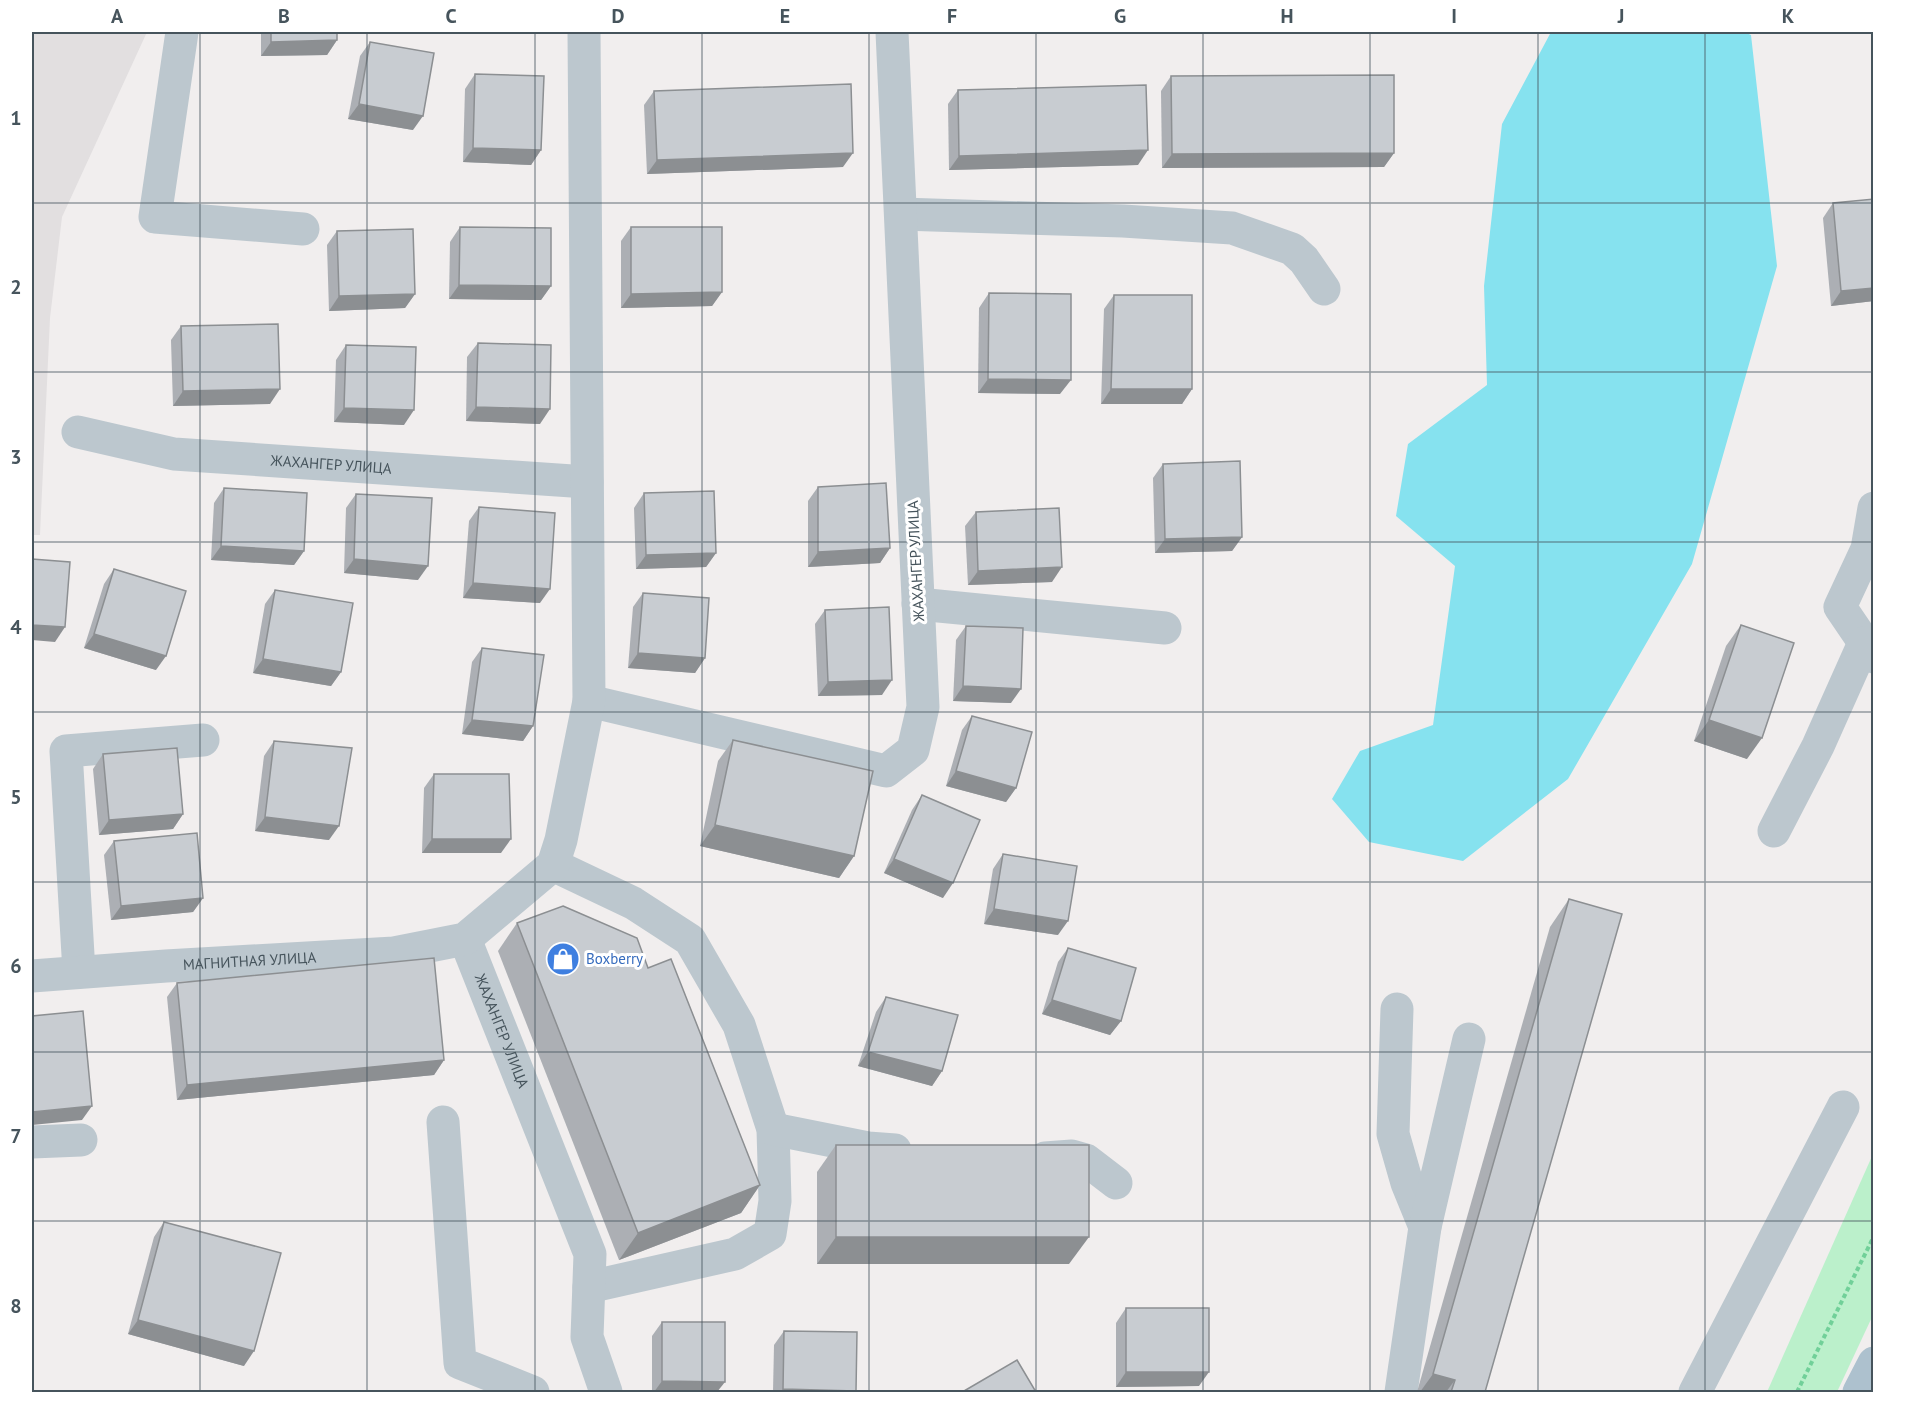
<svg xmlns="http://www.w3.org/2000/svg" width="1905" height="1424" font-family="'PT Sans',sans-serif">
  <rect width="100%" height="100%" fill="#f1eeee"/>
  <!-- education -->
  <polygon fill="#e2dfe0" points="32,32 147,32 62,217 50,318 40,535 32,535"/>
  <!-- green -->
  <polygon fill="#bbf0cb" points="1873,1154 1873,1315 1837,1392 1767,1392"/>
  <!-- water -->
  <polygon fill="#86e2ef" points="1551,32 1744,32 1751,35 1777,266 1692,564 1568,779 1463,861 1369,842 1332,799 1360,751 1433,725 1455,566 1396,516 1408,444 1487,385 1484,286 1502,124"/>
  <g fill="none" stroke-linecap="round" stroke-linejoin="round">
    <!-- path -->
    <polyline stroke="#71d099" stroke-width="4" stroke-dasharray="4.5 3" stroke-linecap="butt" points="1797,1392 1874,1236"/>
    <!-- minor -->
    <g stroke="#bcc7ce" stroke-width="33">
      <polyline points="182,32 155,217 303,229"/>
      <polyline points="901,214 1123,221 1232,228 1292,249 1304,260 1324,289"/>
      <path id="s1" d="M 78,432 L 174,454 L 587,482"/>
      <polyline points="1874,508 1867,549 1840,607 1874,657"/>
      <polyline points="918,604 1165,628"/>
      <polyline points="589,701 886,771 913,750 923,707 892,32"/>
      <polyline points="1774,831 1818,746 1864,643"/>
      <polyline points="553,865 633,903 690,940 739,1025 773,1129 775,1201 770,1234 735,1254 589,1287"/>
      <path id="s2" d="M 465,939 L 590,1254 L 587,1337 L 606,1392"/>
      <polyline points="79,972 66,751 203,740"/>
      <path id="s3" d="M 32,976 L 166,966 L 394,953 L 465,939 L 553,865 L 561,840 L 589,701 L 584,32"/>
      <polyline points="1397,1009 1393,1134 1407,1183 1425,1227"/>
      <polyline points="443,1122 460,1363 533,1392"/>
      <polyline points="773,1129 868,1148 895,1150"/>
      <polyline points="32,1142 81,1140"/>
      <polyline points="1045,1158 1072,1156 1086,1160 1116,1183"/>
      <polyline points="1401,1392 1425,1227 1469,1039"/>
      <polyline points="1695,1392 1843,1107"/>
    </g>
    <!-- major -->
    <polyline stroke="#adc1ce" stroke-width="33" points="1859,1392 1874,1363"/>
  </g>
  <!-- wall -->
  <g fill="#acafb4">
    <polygon points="261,32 337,32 337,40 327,55 261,56"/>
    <polygon points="370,42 413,130 348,119 360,56"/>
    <polygon points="475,74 541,150 531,165 463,162 465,89"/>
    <polygon points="1171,76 1394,153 1384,167 1162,168 1161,91"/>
    <polygon points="958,90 1138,165 949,170 948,104"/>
    <polygon points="654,91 843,167 647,174 644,105"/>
    <polygon points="1874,199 1874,301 1831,306 1823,218 1833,203"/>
    <polygon points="460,227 551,286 541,300 449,299 450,242"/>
    <polygon points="631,227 722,292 712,306 621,308 621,241"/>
    <polygon points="337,231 415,294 405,308 329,311 327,245"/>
    <polygon points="989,293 1060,394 978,393 979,308"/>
    <polygon points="1114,295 1192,389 1182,404 1101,404 1104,309"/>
    <polygon points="181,326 270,404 173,406 171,340"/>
    <polygon points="478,343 540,424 466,421 467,357"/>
    <polygon points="346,345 404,425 334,422 336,360"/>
    <polygon points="1163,464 1242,537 1232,551 1155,553 1153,478"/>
    <polygon points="818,487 890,548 880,563 808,567 808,501"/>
    <polygon points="224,488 304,551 294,565 211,560 214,503"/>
    <polygon points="644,493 716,553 706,567 636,569 634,508"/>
    <polygon points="356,494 418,580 344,573 346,508"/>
    <polygon points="479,507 540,603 463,598 469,521"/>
    <polygon points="976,512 1052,582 968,585 965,526"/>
    <polygon points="114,569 156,670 84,648 104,584"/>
    <polygon points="275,590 341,672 331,686 253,673 265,604"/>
    <polygon points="643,593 705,658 695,673 628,668 633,607"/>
    <polygon points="825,610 882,695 818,696 815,624"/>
    <polygon points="1741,625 1747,759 1694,741 1726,646"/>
    <polygon points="966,626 1011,703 953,701 956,640"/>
    <polygon points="482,648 533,726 523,741 462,734 472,662"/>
    <polygon points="972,716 1016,788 1006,802 946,786 962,730"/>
    <polygon points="733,740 854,856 839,878 700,846 718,761"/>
    <polygon points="274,741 329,840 255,831 264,756"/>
    <polygon points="103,754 183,814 173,829 99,835 93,769"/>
    <polygon points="434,774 501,853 422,853 424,788"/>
    <polygon points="922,795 943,898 884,873 912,810"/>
    <polygon points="114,841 203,898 193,912 111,920 104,855"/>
    <polygon points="1003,854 1058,935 984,924 993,869"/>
    <polygon points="1569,899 1485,1392 1417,1392 1550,927"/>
    <polygon points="517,923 760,1185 741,1213 619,1260 498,951"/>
    <polygon points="1068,948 1121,1021 1110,1035 1042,1014 1058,962"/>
    <polygon points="177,983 444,1060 434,1075 177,1100 167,997"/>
    <polygon points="886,997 942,1071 932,1086 858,1066 876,1012"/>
    <polygon points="836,1145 1069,1264 817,1264 817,1172"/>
    <polygon points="164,1222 244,1366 128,1334 154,1237"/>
    <polygon points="1126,1308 1199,1386 1116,1387 1116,1323"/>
    <polygon points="662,1322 717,1392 652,1392 652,1336"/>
    <polygon points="784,1331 856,1391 855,1392 773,1392 774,1345"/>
  </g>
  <!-- shaded-wall -->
  <g fill="#8c8f92">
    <polygon points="337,40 327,55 261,56 271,42"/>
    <polygon points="359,104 423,116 413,130 348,119"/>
    <polygon points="473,148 541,150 531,165 463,162"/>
    <polygon points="1148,150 1138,165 949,170 959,156"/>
    <polygon points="853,153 843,167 647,174 657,160"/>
    <polygon points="1394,153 1384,167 1162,168 1172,154"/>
    <polygon points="459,285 551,286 541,300 449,299"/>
    <polygon points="1874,288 1874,301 1831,306 1841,291"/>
    <polygon points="722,292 712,306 621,308 631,294"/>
    <polygon points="415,294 405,308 329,311 339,296"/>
    <polygon points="988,379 1071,380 1060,394 978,393"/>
    <polygon points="280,389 270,404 173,406 183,391"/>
    <polygon points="1111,389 1192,389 1182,404 1101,404"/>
    <polygon points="476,407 550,409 540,424 466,421"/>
    <polygon points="344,408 414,410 404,425 334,422"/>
    <polygon points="1242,537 1232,551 1155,553 1165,539"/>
    <polygon points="221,546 304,551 294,565 211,560"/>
    <polygon points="890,548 880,563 808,567 818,552"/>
    <polygon points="716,553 706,567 636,569 646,555"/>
    <polygon points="354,559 428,566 418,580 344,573"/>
    <polygon points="1062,567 1052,582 968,585 978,571"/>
    <polygon points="473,583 550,589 540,603 463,598"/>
    <polygon points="32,625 65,627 55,642 32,640"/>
    <polygon points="94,634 166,656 156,670 84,648"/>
    <polygon points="638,653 705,658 695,673 628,668"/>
    <polygon points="263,659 341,672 331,686 253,673"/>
    <polygon points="892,680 882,695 818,696 828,682"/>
    <polygon points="963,686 1021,689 1011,703 953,701"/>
    <polygon points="472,720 533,726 523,741 462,734"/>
    <polygon points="1709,720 1762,738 1747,759 1694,741"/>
    <polygon points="956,771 1016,788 1006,802 946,786"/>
    <polygon points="183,814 173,829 99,835 109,820"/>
    <polygon points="265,817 339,826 329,840 255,831"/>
    <polygon points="715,825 854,856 839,878 700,846"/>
    <polygon points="432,839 511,839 501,853 422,853"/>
    <polygon points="894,859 953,883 943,898 884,873"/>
    <polygon points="203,898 193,912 111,920 121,906"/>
    <polygon points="994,909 1068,921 1058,935 984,924"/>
    <polygon points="1052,1000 1121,1021 1110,1035 1042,1014"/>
    <polygon points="868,1052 942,1071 932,1086 858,1066"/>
    <polygon points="444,1060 434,1075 177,1100 187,1085"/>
    <polygon points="92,1106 82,1120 32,1125 32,1112"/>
    <polygon points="760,1185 741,1213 619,1260 638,1233"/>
    <polygon points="836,1237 1089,1237 1069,1264 817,1264"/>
    <polygon points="138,1320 254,1351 244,1366 128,1334"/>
    <polygon points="1126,1372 1209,1372 1199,1386 1116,1387"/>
    <polygon points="1433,1374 1455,1380 1446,1392 1420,1392"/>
    <polygon points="662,1381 725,1382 717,1392 654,1392"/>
    <polygon points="783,1389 856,1391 855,1392 780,1392"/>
  </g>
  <!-- building -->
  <g fill="#c8ccd1" stroke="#8c8f92" stroke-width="1.5">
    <polygon points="271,32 337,32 337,40 271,42"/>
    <polygon points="370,42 434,53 423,116 359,104"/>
    <polygon points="475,74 544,76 541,150 473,148"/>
    <polygon points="1394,75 1394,153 1172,154 1171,76"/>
    <polygon points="851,84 853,153 657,160 654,91"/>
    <polygon points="1146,85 1148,150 959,156 958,90"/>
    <polygon points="1874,199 1874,288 1841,291 1833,203"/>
    <polygon points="460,227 551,228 551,286 459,285"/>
    <polygon points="631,227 722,227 722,292 631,294"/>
    <polygon points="413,229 415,294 339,296 337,231"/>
    <polygon points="989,293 1071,294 1071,380 988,379"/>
    <polygon points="1114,295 1192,295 1192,389 1111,389"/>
    <polygon points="278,324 280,389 183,391 181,326"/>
    <polygon points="478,343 551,345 550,409 476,407"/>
    <polygon points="346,345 416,347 414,410 344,408"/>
    <polygon points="1240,461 1242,537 1165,539 1163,464"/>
    <polygon points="886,483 890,548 818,552 818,487"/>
    <polygon points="224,488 307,493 304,551 221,546"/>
    <polygon points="714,491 716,553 646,555 644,493"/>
    <polygon points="356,494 432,498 428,566 354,559"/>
    <polygon points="479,507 555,513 550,589 473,583"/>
    <polygon points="1059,508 1062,567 978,571 976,512"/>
    <polygon points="32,559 70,562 65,627 32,625"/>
    <polygon points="114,569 186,591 166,656 94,634"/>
    <polygon points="275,590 353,603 341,672 263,659"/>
    <polygon points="643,593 709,598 705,658 638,653"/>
    <polygon points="889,607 892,680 828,682 825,610"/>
    <polygon points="1741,625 1794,643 1762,738 1709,720"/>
    <polygon points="966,626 1023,628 1021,689 963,686"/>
    <polygon points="482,648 544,655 533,726 472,720"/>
    <polygon points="972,716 1032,732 1016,788 956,771"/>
    <polygon points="733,740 873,771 854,856 715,825"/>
    <polygon points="274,741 352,748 339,826 265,817"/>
    <polygon points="177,748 183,814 109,820 103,754"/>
    <polygon points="434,774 509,774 511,839 432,839"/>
    <polygon points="922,795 980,820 953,883 894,859"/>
    <polygon points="197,833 203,898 121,906 114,841"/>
    <polygon points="1003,854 1077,866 1068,921 994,909"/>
    <polygon points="1569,899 1622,914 1485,1392 1451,1392 1455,1380 1433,1374"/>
    <polygon points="563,906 637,938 648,968 671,959 760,1185 638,1233 517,923"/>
    <polygon points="1068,948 1136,968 1121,1021 1052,1000"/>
    <polygon points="434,958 444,1060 187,1085 177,983"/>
    <polygon points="886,997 958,1015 942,1071 868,1052"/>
    <polygon points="83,1011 92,1106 32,1112 32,1016"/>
    <rect x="836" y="1145" width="253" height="92"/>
    <polygon points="164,1222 281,1253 254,1351 138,1320"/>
    <rect x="1126" y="1308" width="83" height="64"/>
    <polygon points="662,1322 725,1322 725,1382 662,1381"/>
    <polygon points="784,1331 857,1332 856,1391 783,1389"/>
    <polygon points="1017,1360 1036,1392 965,1392 964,1391"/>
  </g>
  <!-- grid -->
  <path fill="none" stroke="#46545c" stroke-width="1.5" stroke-opacity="0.55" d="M 200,32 L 200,1392M 367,32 L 367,1392M 535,32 L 535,1392M 702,32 L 702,1392M 869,32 L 869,1392M 1036,32 L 1036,1392M 1203,32 L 1203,1392M 1370,32 L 1370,1392M 1538,32 L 1538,1392M 1705,32 L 1705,1392M 32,203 L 1874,203M 32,372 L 1874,372M 32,542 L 1874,542M 32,712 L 1874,712M 32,882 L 1874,882M 32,1052 L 1874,1052M 32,1221 L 1874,1221"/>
  <!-- icons -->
  <defs>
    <g id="shop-disc" transform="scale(1.725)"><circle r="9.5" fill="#3f7fe0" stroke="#fff"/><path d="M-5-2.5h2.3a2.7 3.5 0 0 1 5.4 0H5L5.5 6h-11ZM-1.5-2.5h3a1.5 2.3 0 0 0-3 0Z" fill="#fff"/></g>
  </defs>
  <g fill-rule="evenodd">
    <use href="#shop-disc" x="563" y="959"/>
  </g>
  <g text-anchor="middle" stroke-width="6" stroke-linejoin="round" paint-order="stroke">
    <!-- street labels -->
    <g font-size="15" fill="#46545c" stroke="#fff">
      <text dy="5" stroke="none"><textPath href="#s1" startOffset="256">ЖАХАНГЕР УЛИЦА</textPath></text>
      <text transform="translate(916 561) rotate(-93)" y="5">ЖАХАНГЕР УЛИЦА</text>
      <text dy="5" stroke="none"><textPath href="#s3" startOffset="218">МАГНИТНАЯ УЛИЦА</textPath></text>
      <text dy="5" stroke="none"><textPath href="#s2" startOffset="99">ЖАХАНГЕР УЛИЦА</textPath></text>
    </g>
    <!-- shop labels -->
    <g font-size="15" fill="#366cbe" stroke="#fff" text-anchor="start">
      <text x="586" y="964">Boxberry</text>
    </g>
  </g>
  <!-- border -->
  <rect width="1905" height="1424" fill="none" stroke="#ffffff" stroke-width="66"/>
  <rect x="33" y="33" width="1839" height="1358" fill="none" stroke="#46545c" stroke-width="2"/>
  <g font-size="20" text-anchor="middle" font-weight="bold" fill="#46545c">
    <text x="117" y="23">A</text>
    <text x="284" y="23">B</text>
    <text x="451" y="23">C</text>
    <text x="618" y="23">D</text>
    <text x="785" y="23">E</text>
    <text x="952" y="23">F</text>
    <text x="1120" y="23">G</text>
    <text x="1287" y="23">H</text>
    <text x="1454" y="23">I</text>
    <text x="1621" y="23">J</text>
    <text x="1788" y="23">K</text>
    <text x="16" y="125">1</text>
    <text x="16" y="294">2</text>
    <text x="16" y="464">3</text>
    <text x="16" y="634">4</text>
    <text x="16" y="804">5</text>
    <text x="16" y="973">6</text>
    <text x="16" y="1143">7</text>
    <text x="16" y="1313">8</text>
  </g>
</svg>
